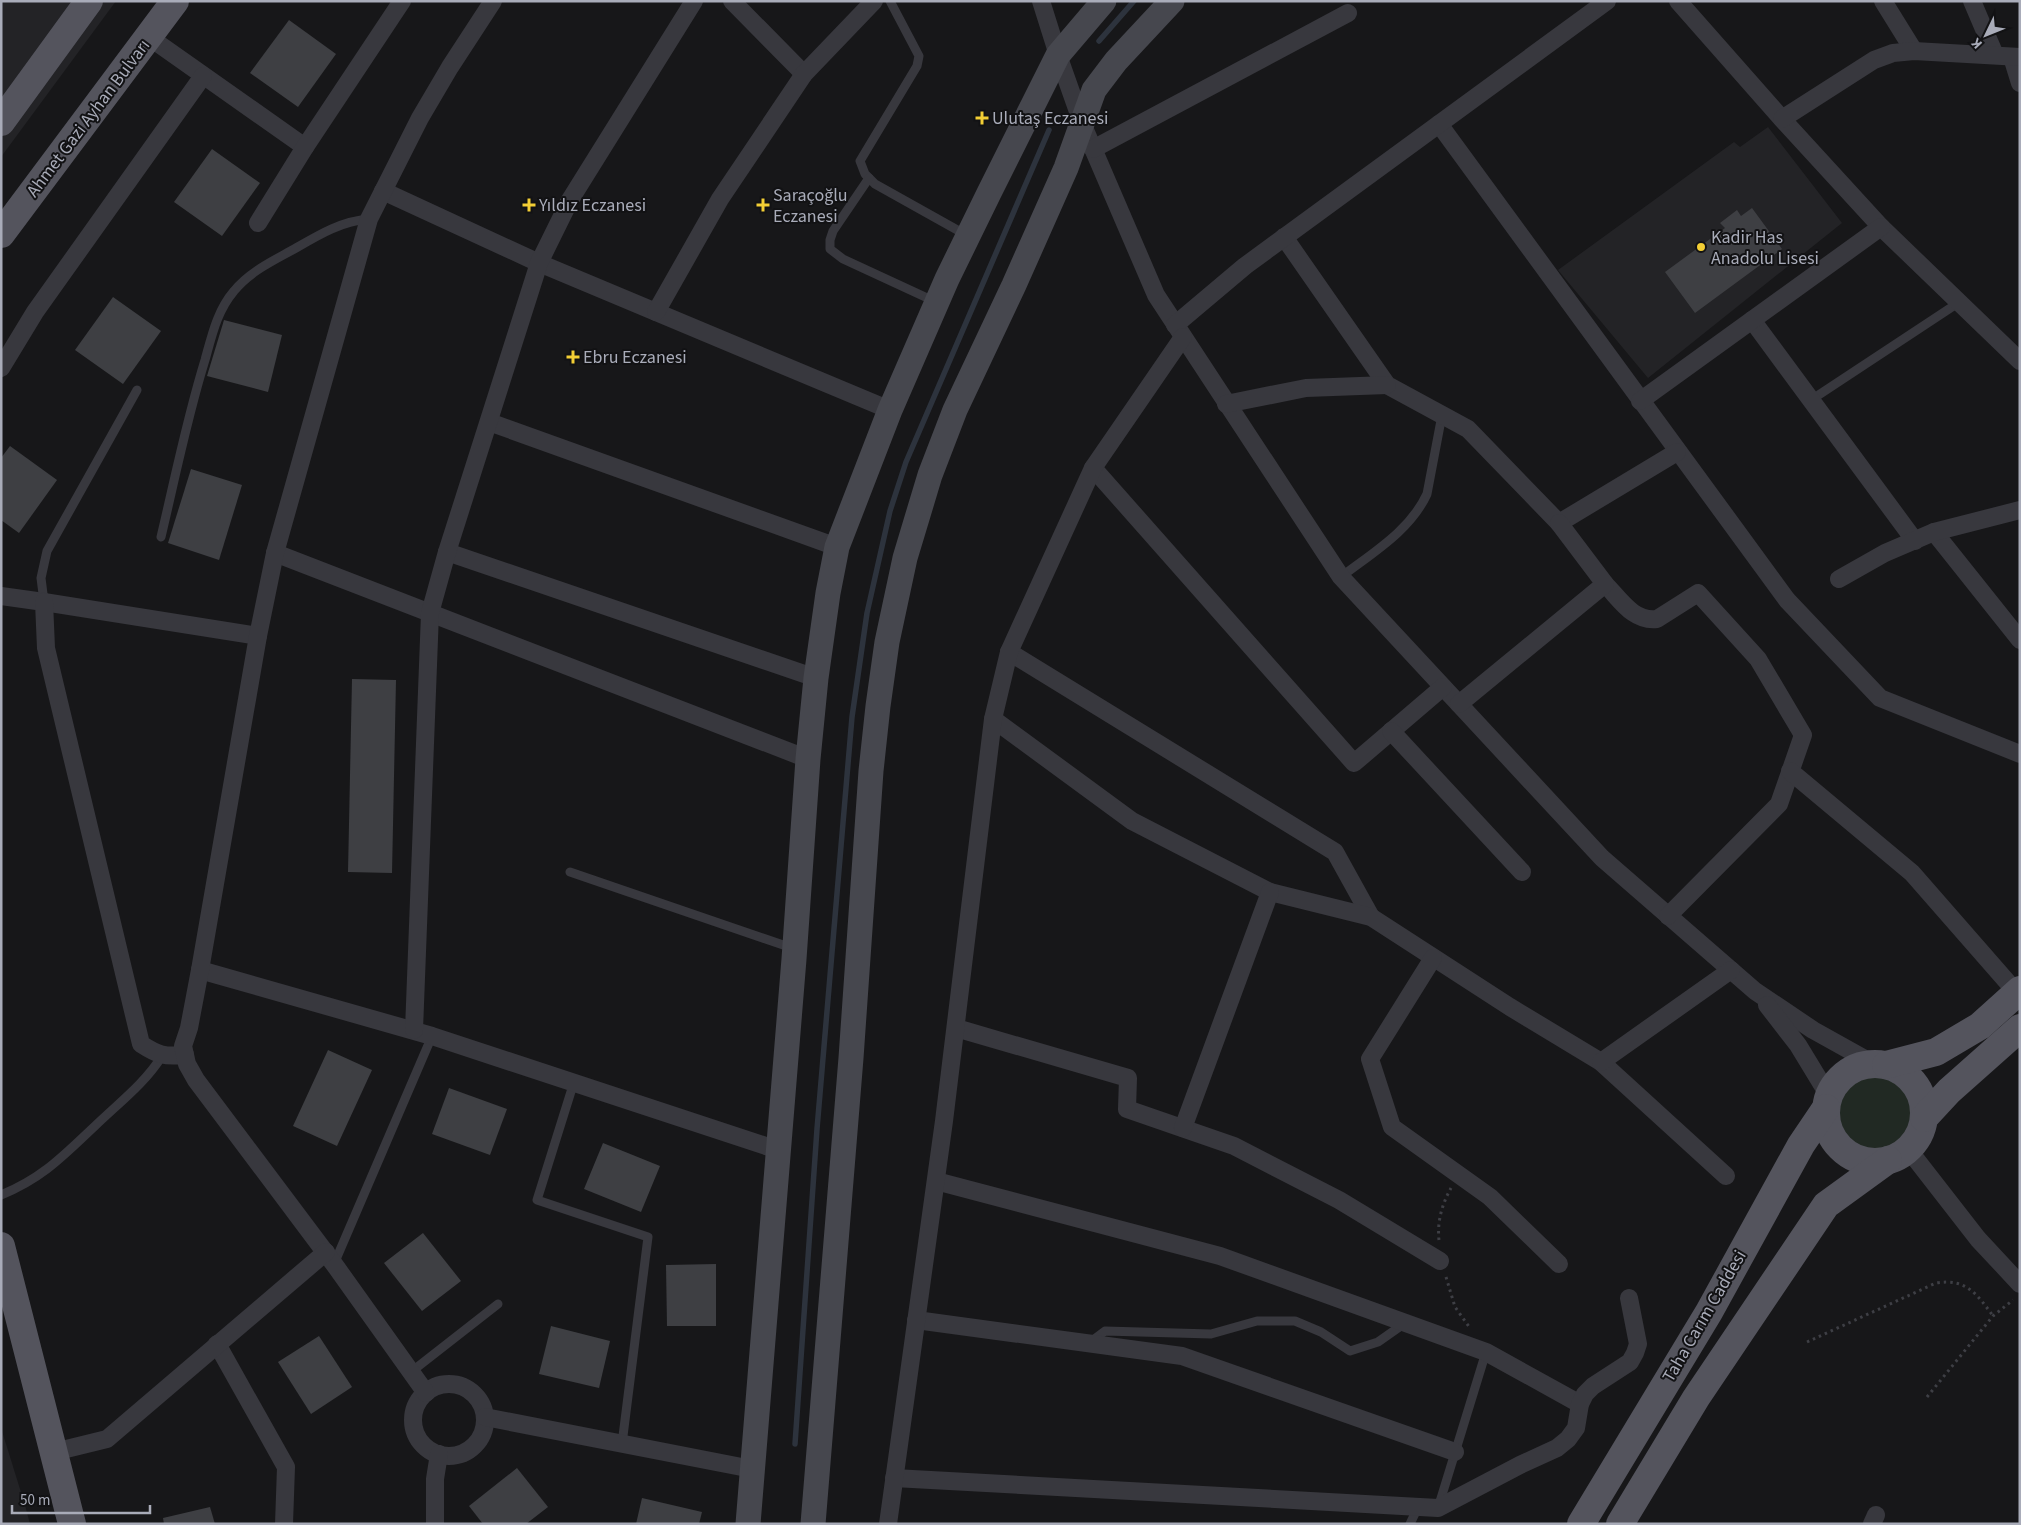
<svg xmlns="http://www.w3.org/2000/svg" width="2021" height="1525" font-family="'Source Sans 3',sans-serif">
  <rect width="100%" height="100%" fill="#171719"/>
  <!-- built -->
  <g fill="#232326">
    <polygon points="1,1 116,1 1,157"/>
    <polygon points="1768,127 1842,223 1648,378 1558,270 1734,142 1740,147"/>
    <polygon points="1,1428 25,1505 30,1524 1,1524"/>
  </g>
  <!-- green -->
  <circle fill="#212923" cx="1875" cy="1113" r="36"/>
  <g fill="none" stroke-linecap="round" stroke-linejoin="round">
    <!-- stream -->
    <g stroke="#2d333d" stroke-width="5.5">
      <polyline points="1099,41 1134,1"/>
      <polyline points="795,1444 817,1129 852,717 867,613 890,511 906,462 1049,130"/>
    </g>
  </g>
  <!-- building -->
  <g fill="#3e3f43">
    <polygon points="289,20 336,54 298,107 250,73"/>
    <polygon points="212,149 260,183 222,236 174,202"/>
    <polygon points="1752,208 1782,249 1695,313 1665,272 1725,228 1720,223 1737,210 1741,216"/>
    <polygon points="113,297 161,331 123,384 75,350"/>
    <polygon points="224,320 282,335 268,392 207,376"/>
    <polygon points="10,446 57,480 19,533 1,520 1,458"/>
    <polygon points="191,469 242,485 219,560 168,543"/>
    <polygon points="352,679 396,680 392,873 348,872"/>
    <polygon points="328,1050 372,1070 337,1146 293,1126"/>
    <polygon points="449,1088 507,1109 490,1155 432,1134"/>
    <polygon points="603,1143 660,1166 641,1212 584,1189"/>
    <polygon points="423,1233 461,1281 422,1311 384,1263"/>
    <polygon points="716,1264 716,1326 667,1326 666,1265"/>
    <polygon points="551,1326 610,1341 599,1388 539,1374"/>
    <polygon points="319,1336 352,1387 311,1414 278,1362"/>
    <polygon points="517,1468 548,1507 526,1524 483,1524 469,1506"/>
    <polygon points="642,1498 702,1512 699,1524 636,1524"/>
    <polygon points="210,1507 215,1524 164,1524 163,1518"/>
  </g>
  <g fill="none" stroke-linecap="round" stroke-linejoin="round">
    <!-- path -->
    <g stroke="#3e3f45" stroke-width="3" stroke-dasharray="2.5 4" stroke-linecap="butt">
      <path d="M 1439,1240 C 1437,1222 1442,1204 1451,1188"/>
      <polyline points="1446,1277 1455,1307 1470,1328"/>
      <path d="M 1807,1342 L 1936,1283 C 1966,1278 1977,1294 1993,1316"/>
      <polyline points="1927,1397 1993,1316 2013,1300"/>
    </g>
    <!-- service -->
    <g stroke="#38383e" stroke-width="9">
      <polyline points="890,1 919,56 917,66 860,161 865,174 875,184 968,236"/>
      <polyline points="869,178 833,231 830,240 830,249 843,259 936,302"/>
      <polyline points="1811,400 1958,303"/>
      <path d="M 161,537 C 175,478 187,418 205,360 C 212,335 217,311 234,291 C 250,271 275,260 296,248 C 320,234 342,221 369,219"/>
      <path d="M 1341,577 C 1372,553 1410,531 1427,494 L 1442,415"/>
      <polyline points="44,602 41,578 47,551 137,390"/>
      <polyline points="570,872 792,948"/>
      <polyline points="574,1082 537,1200 648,1237 622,1444"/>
      <path d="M 1,1195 C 43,1178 64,1155 96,1125 C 120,1102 145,1083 162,1056"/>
      <polyline points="334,1264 432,1036"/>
      <polyline points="1089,1343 1105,1331 1211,1334 1257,1321 1295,1321 1321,1332 1350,1351 1378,1342 1405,1323"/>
      <polyline points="411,1372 498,1304"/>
      <polyline points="1438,1508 1486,1352"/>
      <polyline points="1410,1524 1418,1507"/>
    </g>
    <!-- minor -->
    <g stroke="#38383e" stroke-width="18">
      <polyline points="732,1 804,74"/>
      <polyline points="1041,1 1058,55 1082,123 1156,295 1341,577 1602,858 1755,991 1813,1030 1874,1064"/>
      <polyline points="1678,1 1782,119 1881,227 2020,361"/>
      <polyline points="1883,1 1914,51"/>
      <polyline points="1972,1 1995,55"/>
      <polyline points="149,37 305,147"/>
      <polyline points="2012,57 2020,83"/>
      <polyline points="1782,119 1874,60 1893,53 1914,51 2020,57"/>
      <polyline points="1439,124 1787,600 1880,698 2020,754"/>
      <polyline points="1093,149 1348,13"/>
      <polyline points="383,191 539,263 890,410"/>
      <polyline points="258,223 305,147 402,1"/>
      <polyline points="1284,237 1387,385 1468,429 1559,523 1677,452"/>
      <polyline points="656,312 720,199 804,74 874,1"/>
      <polyline points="1752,320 1915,541"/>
      <polyline points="1175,325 1245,266 1607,1"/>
      <polyline points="1,368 35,312 203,76"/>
      <polyline points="1640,401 1881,227"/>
      <polyline points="1226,404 1306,388 1387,385"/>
      <polyline points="489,422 837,547"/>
      <polyline points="1093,468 1354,763 1443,687"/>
      <polyline points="1934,532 2020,640"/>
      <polyline points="447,552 816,678"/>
      <polyline points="275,553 808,759"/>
      <polyline points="1839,579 1885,553 1934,532 2020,510"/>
      <path d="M 1605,584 C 1620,599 1633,622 1657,619 L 1698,593 L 1758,659 L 1803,735 L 1779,804 L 1668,916"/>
      <polyline points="1,596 44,602 258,636"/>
      <path d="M 44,602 L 46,648 L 141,1044 C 158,1055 164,1057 185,1055"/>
      <polyline points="1009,652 1335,852 1371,917"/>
      <polyline points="1459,704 1605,584 1559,523"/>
      <polyline points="993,719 1132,821 1270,892 1371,917 1510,1007 1601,1062 1726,1176"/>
      <polyline points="1391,731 1522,872"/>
      <polyline points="1790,771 1912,873 2017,993"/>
      <polyline points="1433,958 1370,1059 1392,1127 1490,1197 1559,1264"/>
      <polyline points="200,970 432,1036 778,1150"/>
      <polyline points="1767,1005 1798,1045 1829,1096"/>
      <polyline points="956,1028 1128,1078 1127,1109 1234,1146 1339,1200 1440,1261"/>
      <polyline points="414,1030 430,613 447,552 539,263 570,200 694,1"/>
      <polyline points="1601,1062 1731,970"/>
      <polyline points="1183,1128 1270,892"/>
      <polyline points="1908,1149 1978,1239 2020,1284"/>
      <polyline points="936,1181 1220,1256 1486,1352 1580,1404"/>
      <polyline points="916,1320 1182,1356 1455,1452"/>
      <polyline points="217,1344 286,1467 284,1524"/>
      <circle cx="449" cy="1420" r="36"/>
      <polyline points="426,1393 334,1264 196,1080 187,1064 183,1046 189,1028 200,970 258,636 275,553 369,219 420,118 450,67 493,1"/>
      <polyline points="485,1417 752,1469"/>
      <polyline points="54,1452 107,1439 326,1252"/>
      <polyline points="894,1478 1438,1508 1520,1465 1557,1448 1568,1439 1576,1428 1580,1404 1585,1394 1593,1386 1630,1362 1635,1353 1638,1344 1629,1298"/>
      <polyline points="435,1524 435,1479 439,1454"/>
      <polyline points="888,1524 944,1121 993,719 1009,652 1093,468 1183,337"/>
      <polyline points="1872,1524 1876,1515"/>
    </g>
    <!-- secondary -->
    <g stroke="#46474e" stroke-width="25">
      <polyline points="748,1524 794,959 808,759 816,678 828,593 837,547 890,410 947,279 989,193 1058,55 1104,1"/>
      <polyline points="813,1524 851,1058 871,771 878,706 887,642 905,558 930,475 955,410 1014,285 1066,168 1094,90 1116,61 1172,1"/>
    </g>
    <!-- primary -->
    <g stroke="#54545d" stroke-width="28">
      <polyline points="1,122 89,1"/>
      <polyline points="1,234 175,1"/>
      <circle cx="1875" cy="1113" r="49"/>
      <polyline points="1886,1065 1936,1052 1980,1026 2020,990"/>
      <polyline points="1924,1118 1949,1091 2020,1028"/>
      <polyline points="1,1246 72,1524"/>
      <polyline points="1581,1524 1709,1312 1801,1145 1826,1108"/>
      <polyline points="1620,1524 1696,1398 1826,1205 1888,1160"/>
    </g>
  </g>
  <!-- markers -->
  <g fill="#f3ce35" stroke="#121214" stroke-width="2">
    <path d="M979.5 110.5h5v5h5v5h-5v5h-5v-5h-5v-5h5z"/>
    <path d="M526.5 197.5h5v5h5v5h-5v5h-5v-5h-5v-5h5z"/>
    <path d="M760.5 197.5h5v5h5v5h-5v5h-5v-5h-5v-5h5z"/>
    <circle cx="1701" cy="247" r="5"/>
    <path d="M570.5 349.5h5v5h5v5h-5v5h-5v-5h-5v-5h5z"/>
  </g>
  <g text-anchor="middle" stroke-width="4" stroke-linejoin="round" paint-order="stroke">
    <!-- street labels -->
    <g font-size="18" fill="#a9acb9" stroke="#121214">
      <text transform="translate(88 118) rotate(-53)" y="6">Ahmet Gazi Ayhan Bulvarı</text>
      <text transform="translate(1704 1316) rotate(-60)" y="6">Taha Carım Caddesi</text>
    </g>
    <!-- poi labels -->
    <g font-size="18" fill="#a9acb9" stroke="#121214" text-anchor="start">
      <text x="992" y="124">Ulutaş Eczanesi</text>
      <text x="773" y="201">Saraçoğlu<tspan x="773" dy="21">Eczanesi</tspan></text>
      <text x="539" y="211">Yıldız Eczanesi</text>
      <text x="1711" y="243">Kadir Has<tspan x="1711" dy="21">Anadolu Lisesi</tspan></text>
      <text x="583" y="363">Ebru Eczanesi</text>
    </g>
  </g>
  <!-- border -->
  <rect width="2021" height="1525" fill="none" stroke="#a9acb9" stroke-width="5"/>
  <!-- north arrow -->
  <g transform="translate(1986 35) rotate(227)" stroke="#121214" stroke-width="4" paint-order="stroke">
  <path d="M0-4L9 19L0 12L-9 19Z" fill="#a9acb9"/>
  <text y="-8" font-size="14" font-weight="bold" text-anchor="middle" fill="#a9acb9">K</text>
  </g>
  <!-- scale -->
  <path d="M12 1505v8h138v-8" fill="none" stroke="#a9acb9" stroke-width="2.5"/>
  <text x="20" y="1505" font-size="15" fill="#a9acb9" stroke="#121214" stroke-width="4" paint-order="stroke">50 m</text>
</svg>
